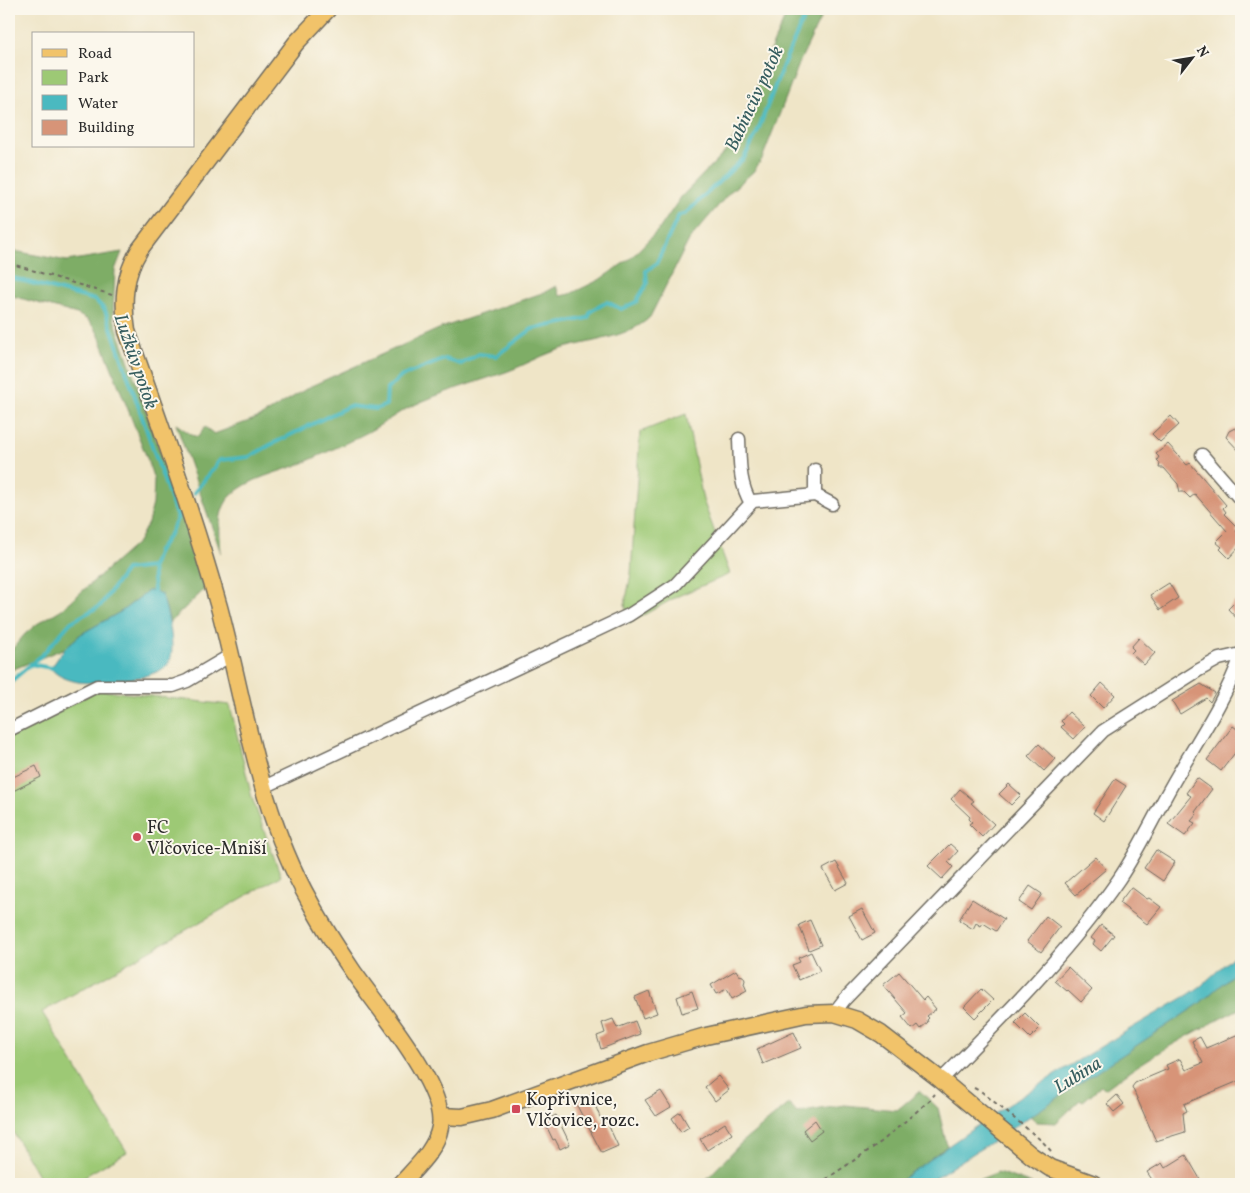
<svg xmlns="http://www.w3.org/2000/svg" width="1250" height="1193" font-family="Vollkorn,serif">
  <rect width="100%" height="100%" fill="#fbf7ec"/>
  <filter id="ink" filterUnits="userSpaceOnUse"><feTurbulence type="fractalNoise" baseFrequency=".02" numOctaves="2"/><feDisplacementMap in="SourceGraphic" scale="10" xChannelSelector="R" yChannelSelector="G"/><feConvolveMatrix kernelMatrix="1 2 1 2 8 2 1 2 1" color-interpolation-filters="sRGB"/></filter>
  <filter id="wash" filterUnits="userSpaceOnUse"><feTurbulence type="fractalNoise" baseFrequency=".0096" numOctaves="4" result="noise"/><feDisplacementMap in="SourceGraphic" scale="20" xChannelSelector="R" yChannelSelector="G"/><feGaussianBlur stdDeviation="1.12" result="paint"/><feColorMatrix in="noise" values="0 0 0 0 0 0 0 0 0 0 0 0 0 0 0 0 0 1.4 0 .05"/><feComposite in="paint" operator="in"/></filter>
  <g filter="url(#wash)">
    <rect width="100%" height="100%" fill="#efe5c7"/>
    <!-- green -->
    <g fill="#9dc975" stroke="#647a50">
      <polygon points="686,414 703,500 730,574 678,596 629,623 625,604 631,574 640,432"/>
      <polygon points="98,690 230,705 252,798 281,876 42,1012 127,1152 71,1184 43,1184 9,1125 9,737"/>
    </g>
    <!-- forest -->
    <g fill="#7ead66" stroke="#546c48">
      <path d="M 789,9 L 825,9 L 801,59 L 762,159 L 753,172 L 730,192 L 689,240 L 650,317 C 628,339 583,341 555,351 C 538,357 523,366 506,372 C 474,383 441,392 410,407 C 395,414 382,425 368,432 C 347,443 325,453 303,463 C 281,472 248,478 231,496 C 216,511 220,534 221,553 L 176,424 L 192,435 L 198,437 L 205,427 L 214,434 L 260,417 L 311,386 L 441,328 L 545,292 L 556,286 L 560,296 L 570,294 L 599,280 L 631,258 L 660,228 L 681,197 L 725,152 L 741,126 L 769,53 Z"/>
      <polygon points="9,250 67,261 122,252 115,270 113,316 189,534 205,589 170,622 162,595 148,591 122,611 81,634 65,648 9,671 9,653 25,634 37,624 62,609 138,542 148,523 153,504 154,480 147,458 98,333 88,320 77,314 9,295"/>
      <path d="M 1241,967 L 1241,1008 C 1194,1032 1147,1057 1105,1089 L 1101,1086 L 1082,1102 L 1080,1100 L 1056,1123 L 1037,1122 L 1030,1116 L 1199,1004 Z"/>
      <polygon points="920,1091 938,1108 947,1146 896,1184 702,1184 740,1144 789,1104 797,1113 845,1105 897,1110"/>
      <polygon points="998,1172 1032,1184 968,1184"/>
    </g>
    <!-- water -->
    <g fill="#4ab9c0" stroke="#3a7276">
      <path d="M 154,590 L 162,595 C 167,611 177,647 169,663 C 161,679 95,685 78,682 C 68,680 56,676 51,668 L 65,648 L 81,634 L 122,611 L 148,591 Z"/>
      <path d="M 1241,949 L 1241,967 L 1199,1004 L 993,1141 L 925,1184 L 896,1184 C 990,1113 1086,1054 1188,995 L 1201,986 Z"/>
    </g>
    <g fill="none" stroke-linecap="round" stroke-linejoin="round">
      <!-- stream -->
      <g stroke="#4ab9c0" stroke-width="4">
        <polyline points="9,277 95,300 105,310 177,518"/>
        <polyline points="194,493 220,460 249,457 270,445 349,406 376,409 386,405 387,389 402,376 445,359 461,364 479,354 496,356 532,329 588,318 591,311 607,302 621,309 636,302 647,284 646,271 656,264 679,215 685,214 744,158 757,133 783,65 808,9"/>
        <polyline points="152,567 154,590 153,595"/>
        <polyline points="30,664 51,668 55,667"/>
        <polyline points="9,683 42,655 71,622 100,606 126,570 152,567 158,551 170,534 183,506"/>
      </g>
    </g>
    <g id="blocks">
      <!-- building -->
      <g fill="#d79478">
        <polygon points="1171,416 1179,425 1160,442 1152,434"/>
        <polygon points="1235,428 1241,434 1241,453 1226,437 1229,431"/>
        <polygon points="1168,444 1187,465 1190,463 1203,478 1226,505 1223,508 1226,512 1224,514 1239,529 1236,531 1241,536 1241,545 1229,558 1220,549 1222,547 1216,542 1227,531 1195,494 1190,498 1184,492 1180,492 1178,484 1164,468 1159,468 1160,463 1157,460 1159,457 1156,454"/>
        <polygon points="1169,583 1178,598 1160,610 1150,595"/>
        <polygon points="1241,596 1241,623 1228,609"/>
        <polygon points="1139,638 1155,653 1144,665 1131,653 1134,650 1131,647"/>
        <polygon points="1102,683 1115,695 1103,708 1091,696"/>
        <polygon points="1201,684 1215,693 1210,702 1206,698 1180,714 1172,701"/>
        <polygon points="1069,712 1085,727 1074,739 1061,727 1064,724 1061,721"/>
        <polygon points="1233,726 1241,732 1241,745 1221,771 1207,760"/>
        <polygon points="1039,744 1055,759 1044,771 1028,756"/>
        <polygon points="36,766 41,777 9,793 9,779"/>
        <polygon points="1197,778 1212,789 1195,812 1197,814 1191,821 1195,823 1185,836 1168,824 1191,796 1186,793"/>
        <polygon points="1115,779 1126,786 1104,821 1093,813"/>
        <polygon points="1009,784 1021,795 1011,805 999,794"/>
        <polygon points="960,789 974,801 971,803 994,824 982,837 969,824 972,822 969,819 970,817 951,799"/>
        <polygon points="950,844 958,851 948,862 953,867 942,879 928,866"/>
        <polygon points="1156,850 1175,862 1163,881 1144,868"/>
        <polygon points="1095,857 1106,869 1076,895 1065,883"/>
        <polygon points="836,862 848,883 835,890 823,869"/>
        <polygon points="1030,886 1042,894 1031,910 1019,902"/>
        <polygon points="1131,887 1147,899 1149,898 1161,907 1147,924 1119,903"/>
        <polygon points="972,899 1004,919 996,931 983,923 981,926 976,923 973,929 959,920"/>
        <polygon points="862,909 875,933 862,940 849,916"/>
        <polygon points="1046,916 1060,927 1041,952 1027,941"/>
        <polygon points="810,920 821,945 809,950 799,925"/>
        <polygon points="1101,925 1114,935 1101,951 1093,944 1095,941 1091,938"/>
        <polygon points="811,952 820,971 799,980 792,965 800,962 798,958"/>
        <polygon points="1068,967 1092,990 1081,1002 1068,990 1067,991 1055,981"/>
        <polygon points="736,970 739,975 743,976 745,980 744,984 747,991 732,999 727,989 716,994 711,985"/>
        <polygon points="899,972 923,1000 926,997 936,1009 927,1016 929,1018 927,1020 928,1022 920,1029 917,1025 912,1029 902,1017 907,1013 883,985"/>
        <polygon points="981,989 993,1000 975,1018 964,1007"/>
        <polygon points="649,991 657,1013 643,1018 635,997"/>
        <polygon points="692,991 698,1008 682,1013 677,997"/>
        <polygon points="1025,1013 1040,1028 1030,1038 1015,1023"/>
        <polygon points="613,1019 617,1028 635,1021 640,1034 601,1049 597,1036 605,1033 602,1023"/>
        <polygon points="794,1032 801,1048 763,1064 757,1049"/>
        <polygon points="1241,1033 1241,1080 1184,1104 1187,1111 1183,1113 1185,1132 1156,1141 1132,1087 1135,1083 1168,1069 1166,1065 1180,1059 1186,1070 1203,1063 1192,1041 1200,1037 1206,1048"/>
        <polygon points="718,1076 729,1090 715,1101 705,1087"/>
        <polygon points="661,1091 671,1107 656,1116 645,1100"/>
        <polygon points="591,1095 602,1122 606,1120 618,1146 602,1153 575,1102"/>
        <polygon points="1117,1095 1124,1104 1114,1112 1107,1104"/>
        <polygon points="680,1112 689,1127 681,1132 672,1118"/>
        <polygon points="556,1115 570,1144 560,1149 555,1139 553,1140 544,1121"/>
        <polygon points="815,1120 822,1131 810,1140 803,1130"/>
        <polygon points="725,1123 732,1134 707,1150 700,1139"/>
        <polygon points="1186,1155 1203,1184 1155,1184 1147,1172 1162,1163 1165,1168"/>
      </g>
    </g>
  </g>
  <g filter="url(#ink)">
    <use href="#blocks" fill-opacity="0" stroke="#706c62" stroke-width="1"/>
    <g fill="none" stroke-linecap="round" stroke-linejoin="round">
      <!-- minor casing -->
      <g stroke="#706c62" stroke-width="15">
        <g id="minor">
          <path d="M 739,439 C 740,461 739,484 751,503"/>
          <polyline points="1202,455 1241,500"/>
          <polyline points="815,495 815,470"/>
          <polyline points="9,730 97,686 173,686 187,681 231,655"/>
          <polyline points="262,788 629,615 675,585 753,501 815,495 832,504"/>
          <polyline points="834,1013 844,1000 1103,731 1199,670 1219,659 1241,654"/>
          <path d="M 941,1080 C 1004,1016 1068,953 1119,879 C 1141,846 1157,810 1177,776 C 1200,737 1226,698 1241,656"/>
        </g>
      </g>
      <!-- major casing -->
      <g stroke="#706c62" stroke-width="19">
        <g id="major">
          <path d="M 328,9 L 296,43 L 140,249 C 124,275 122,301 127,331 C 159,422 193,514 219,607 C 246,708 258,810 310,902 C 322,925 337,948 352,970 C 375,1004 447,1087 440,1127 C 436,1150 416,1167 401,1184"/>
          <polyline points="441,1116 462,1117 492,1110 648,1053 706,1036 806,1014 834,1013 857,1020 881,1034 941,1080 1032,1156 1050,1168 1094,1184"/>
        </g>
      </g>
      <!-- path -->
      <g stroke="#706c62" stroke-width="2" stroke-dasharray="4 4" stroke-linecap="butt">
        <polyline points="9,263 112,295"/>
        <polyline points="974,1088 982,1092 1042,1141 1051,1151"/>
        <polyline points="819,1184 881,1142 930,1100 935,1094"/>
      </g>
      <!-- minor -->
      <use href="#minor" stroke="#fff" stroke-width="12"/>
      <!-- major -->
      <use href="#major" stroke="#f1c36a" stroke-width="16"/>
    </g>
  </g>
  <!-- markers -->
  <g fill="#d1495b" stroke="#fbf7ec" stroke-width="2">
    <circle cx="137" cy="837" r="5"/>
    <rect x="511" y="1104" width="10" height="10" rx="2.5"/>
  </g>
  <g text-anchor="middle" stroke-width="4" stroke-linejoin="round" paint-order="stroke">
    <!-- poi labels -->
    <g font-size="18" fill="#2b2b2b" stroke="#fbf7ec" text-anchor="start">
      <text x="147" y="833">FC<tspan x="147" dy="21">Vlčovice-Mniší</tspan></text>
      <text x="526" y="1105">Kopřivnice,<tspan x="526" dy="21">Vlčovice, rozc.</tspan></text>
    </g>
    <!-- water labels -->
    <g font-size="19" font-style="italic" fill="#365d5f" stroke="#fbf7ec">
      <text transform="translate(753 98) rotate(-65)" y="7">Babincův potok</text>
      <text transform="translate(137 361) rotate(71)" y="7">Lužkův potok</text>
      <text transform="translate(1077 1074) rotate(-32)" y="7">Lubina</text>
    </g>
  </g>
  <!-- margin -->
  <rect width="1250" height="1193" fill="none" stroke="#fbf7ec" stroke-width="30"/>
  <!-- legend -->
  <rect x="32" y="32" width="162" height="115" fill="#fbf7ec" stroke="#a8a59f"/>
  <rect x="42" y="49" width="25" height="8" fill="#f1c36a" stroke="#a8a59f"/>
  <text x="78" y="58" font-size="15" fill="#2b2b2b">Road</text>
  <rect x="42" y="70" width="25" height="15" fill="#9dc975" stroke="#a8a59f"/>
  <text x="78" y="82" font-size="15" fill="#2b2b2b">Park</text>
  <rect x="42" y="95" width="25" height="15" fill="#4ab9c0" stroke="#a8a59f"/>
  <text x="78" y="108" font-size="15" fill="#2b2b2b">Water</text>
  <rect x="42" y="120" width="25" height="15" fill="#d79478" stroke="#a8a59f"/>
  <text x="78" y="132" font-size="15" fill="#2b2b2b">Building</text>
  <!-- north arrow -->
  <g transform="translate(1192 58) rotate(59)" stroke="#fbf7ec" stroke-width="4" paint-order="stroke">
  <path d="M0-4L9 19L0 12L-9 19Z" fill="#2b2b2b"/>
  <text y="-8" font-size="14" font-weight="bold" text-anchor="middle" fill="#2b2b2b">N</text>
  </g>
</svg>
